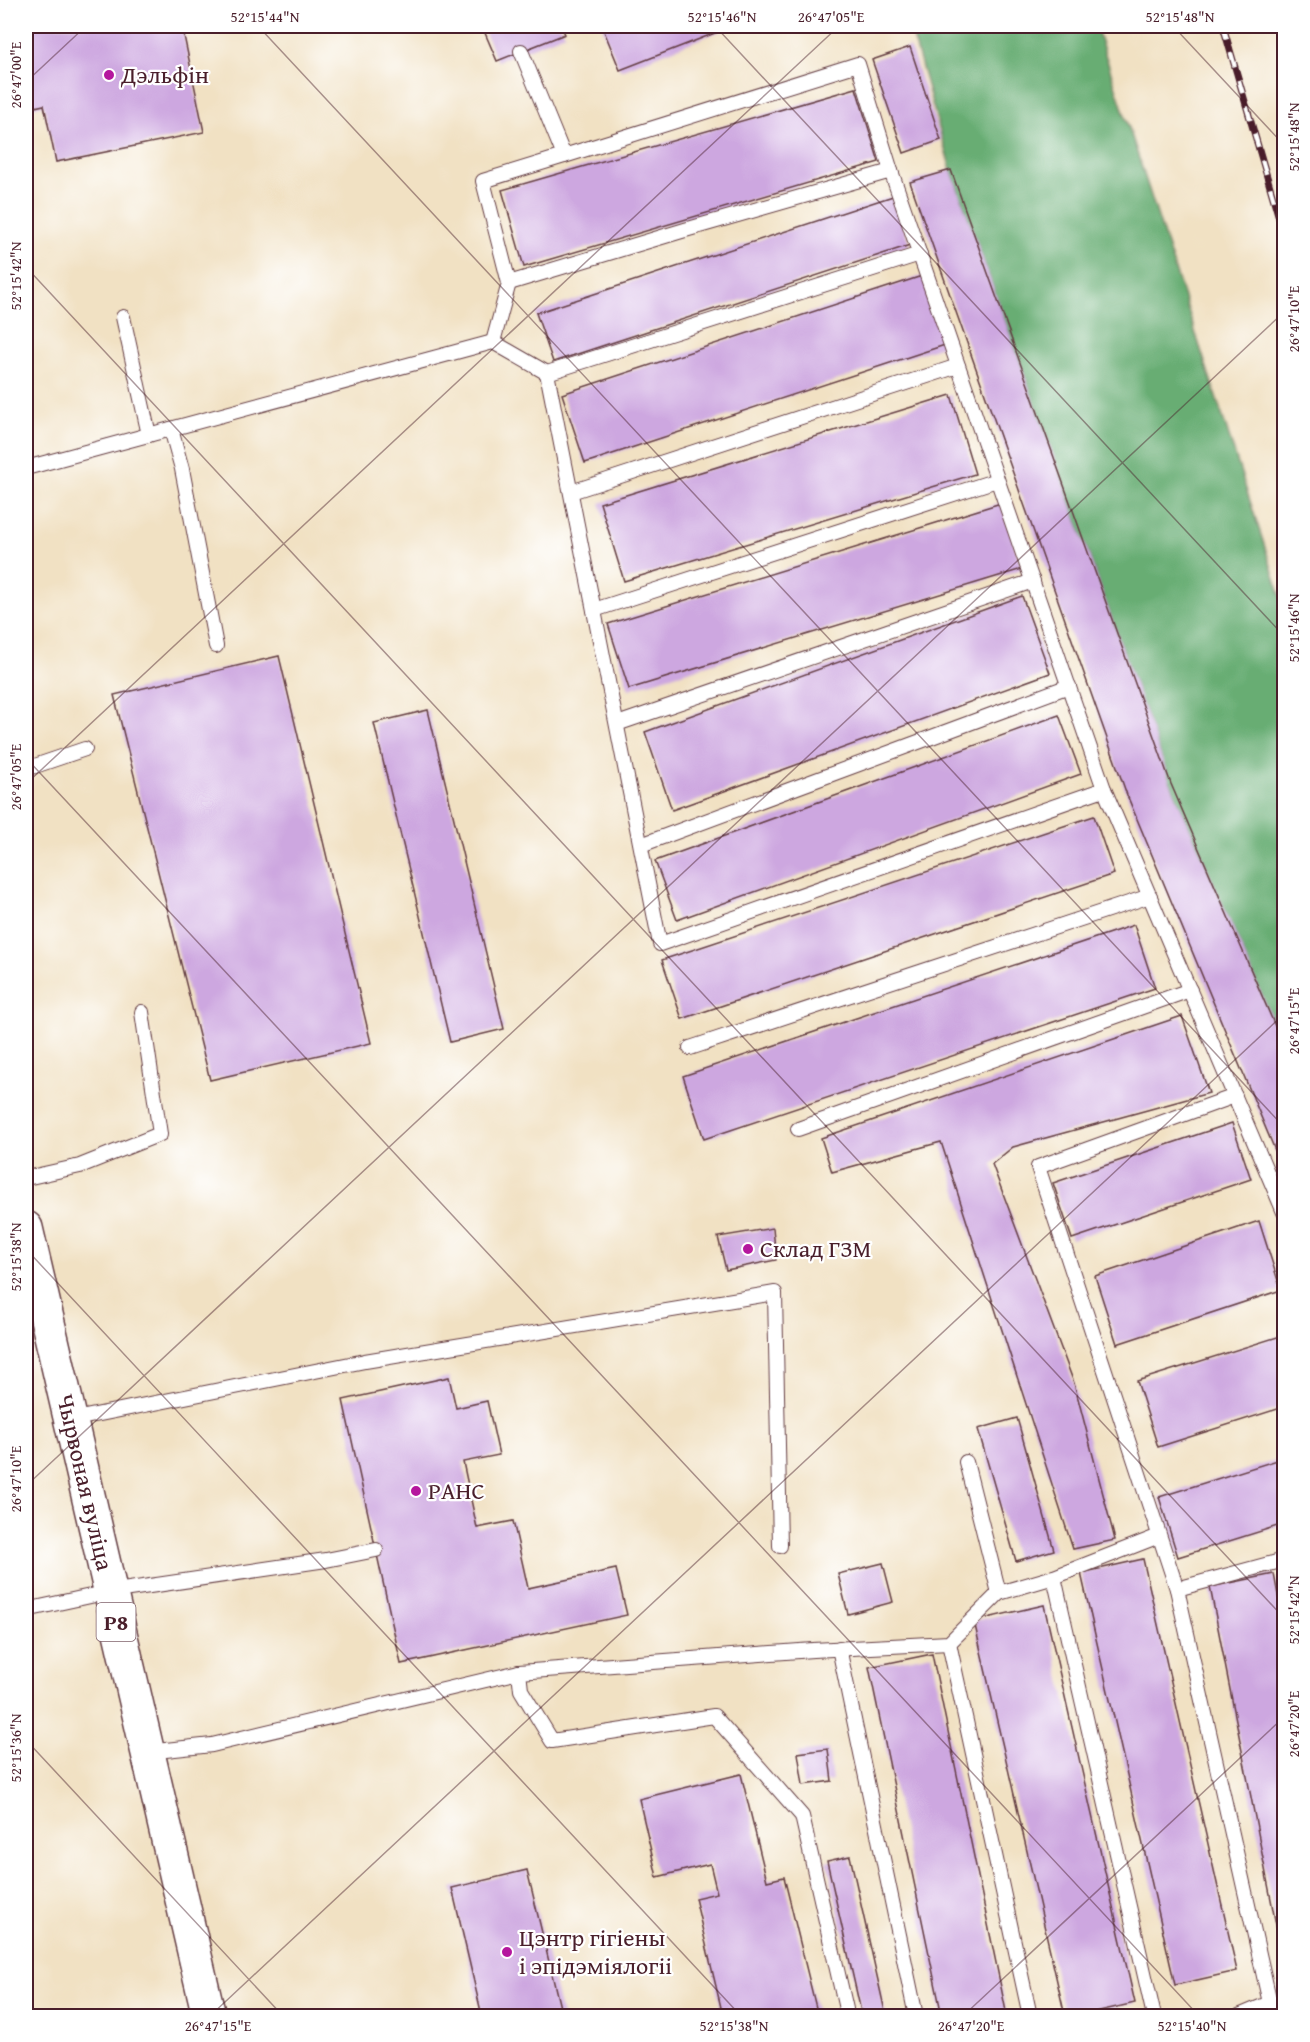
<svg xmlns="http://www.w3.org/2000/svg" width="1310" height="2042" font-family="'Gentium Book Plus',serif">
  <rect width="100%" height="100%" fill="#fff"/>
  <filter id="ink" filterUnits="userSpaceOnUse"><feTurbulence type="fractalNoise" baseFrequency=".0167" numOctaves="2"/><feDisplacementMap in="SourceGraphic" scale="12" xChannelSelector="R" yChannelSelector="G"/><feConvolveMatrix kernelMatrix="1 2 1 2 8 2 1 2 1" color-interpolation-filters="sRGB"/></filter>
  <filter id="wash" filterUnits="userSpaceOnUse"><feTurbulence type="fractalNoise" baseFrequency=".008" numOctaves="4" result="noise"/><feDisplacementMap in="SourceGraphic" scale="24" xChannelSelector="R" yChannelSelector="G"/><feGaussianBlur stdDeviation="1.35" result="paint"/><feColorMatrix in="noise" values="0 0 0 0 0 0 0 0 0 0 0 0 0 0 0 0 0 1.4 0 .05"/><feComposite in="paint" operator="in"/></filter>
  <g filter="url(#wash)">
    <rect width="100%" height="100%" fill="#f1e1c3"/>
    <!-- forest -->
    <polygon fill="#68ad73" stroke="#59664f" stroke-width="1.5" points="910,26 1096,26 1284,606 1284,1047 1171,784 951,170"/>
    <g id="blocks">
      <!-- building -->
      <g fill="#cda7e0">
        <polygon points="26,26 182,26 204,132 56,162 44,105 26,109"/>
        <polygon points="482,26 561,26 565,34 497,61"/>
        <polygon points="602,26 733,26 620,70"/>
        <polygon points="910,47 941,140 904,153 872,60"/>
        <polygon points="856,88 879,162 524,267 502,190"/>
        <polygon points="951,170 1171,784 1284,1047 1284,1172 1127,795 910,182"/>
        <polygon points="893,196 910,245 553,362 536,313"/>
        <polygon points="925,275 948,344 585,463 562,394"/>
        <polygon points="951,395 975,474 624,581 600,503"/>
        <polygon points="1001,503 1022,569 629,689 608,624"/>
        <polygon points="1022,596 1050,673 672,810 645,732"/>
        <polygon points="279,656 371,1043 210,1080 114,695"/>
        <polygon points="428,710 504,1029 450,1042 374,723"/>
        <polygon points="1059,715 1081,774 677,920 655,861"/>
        <polygon points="1094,816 1114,874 682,1019 662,960"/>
        <polygon points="1134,925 1155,988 704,1139 683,1076"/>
        <polygon points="1182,1016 1209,1093 1013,1147 992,1164 1074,1383 1115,1540 1073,1549 941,1142 832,1172 821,1138"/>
        <polygon points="1232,1123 1251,1179 1072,1239 1053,1183"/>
        <polygon points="1259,1221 1281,1290 1117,1344 1095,1276"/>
        <polygon points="773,1228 776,1260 726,1270 718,1237"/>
        <polygon points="1284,1335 1284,1407 1158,1447 1137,1381"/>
        <polygon points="449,1377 456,1408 487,1401 499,1455 463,1462 477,1528 513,1521 528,1588 616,1569 627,1615 401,1664 343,1400"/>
        <polygon points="1017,1418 1054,1550 1016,1561 978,1429"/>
        <polygon points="1284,1458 1284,1524 1178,1557 1159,1497"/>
        <polygon points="1143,1559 1237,1971 1175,1985 1081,1573"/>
        <polygon points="883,1563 893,1602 848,1614 838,1574"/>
        <polygon points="1274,1574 1284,1627 1283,1961 1210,1587"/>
        <polygon points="1044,1605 1135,2003 1077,2016 1065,2016 974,1621"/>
        <polygon points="932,1654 1007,2016 942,2016 869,1667"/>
        <polygon points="828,1749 832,1781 803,1785 798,1753"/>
        <polygon points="741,1774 767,1881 784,1877 818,2016 723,2016 695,1898 717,1893 710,1864 657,1877 639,1799"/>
        <polygon points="850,1856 886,2016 862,2016 827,1861"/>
        <polygon points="527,1870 562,2016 482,2016 452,1888"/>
      </g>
    </g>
  </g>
  <g filter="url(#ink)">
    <use href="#blocks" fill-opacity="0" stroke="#633c42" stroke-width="1.5"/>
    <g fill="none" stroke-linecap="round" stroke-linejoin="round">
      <!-- service casing -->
      <g stroke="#633c42" stroke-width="16">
        <g id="service">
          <polyline points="564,156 858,64 891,171"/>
          <polyline points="509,283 685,230 891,171 1104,789 1284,1212"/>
          <polyline points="123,317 149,435"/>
          <polyline points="493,342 509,283 483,181 564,156 521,51"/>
          <polyline points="547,373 920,254"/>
          <polyline points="171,429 182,469 216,646"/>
          <polyline points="26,468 493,342 547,373 660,944 1104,789"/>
          <polyline points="571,492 958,366"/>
          <polyline points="594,610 997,480"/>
          <polyline points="617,724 1033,581"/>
          <polyline points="26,769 85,749"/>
          <polyline points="641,845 1069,686"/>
          <polyline points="690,1048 1150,896"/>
          <polyline points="1235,1096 1038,1167 1177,1589 1270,2003 1274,2016"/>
          <polyline points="798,1129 1190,990"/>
          <polyline points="26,1178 80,1166 160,1134 142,1012"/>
          <polyline points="70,1420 365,1361 775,1293 780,1546"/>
          <polyline points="966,1462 999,1593"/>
          <polyline points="1054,1577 1154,2016"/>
          <polyline points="1177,1589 1284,1560"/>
          <polyline points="26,1610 109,1592 326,1560 376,1550"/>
          <polyline points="949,1643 1030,2016"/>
          <polyline points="839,1648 916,2016"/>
          <polyline points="519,1672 521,1690 552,1741 714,1716 802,1816 846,2009"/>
          <polyline points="147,1752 212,1745 519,1672 813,1650 949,1643 999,1593 1054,1577 1159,1536"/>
          <polyline points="1239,2016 1270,2003 1284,2001"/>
        </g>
      </g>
      <!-- primary casing -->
      <g stroke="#633c42" stroke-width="36">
        <g id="primary">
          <path id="s1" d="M 26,1228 L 209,2016"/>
        </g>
      </g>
      <!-- service -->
      <use href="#service" stroke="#fff" stroke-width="14"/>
      <!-- primary -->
      <use href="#primary" stroke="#fff" stroke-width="33"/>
      <!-- rail casing -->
      <g stroke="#4a1f2b" stroke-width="7">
        <polyline id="rail" points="1223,26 1284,235"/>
      </g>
      <!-- rail -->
      <use href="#rail" stroke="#fff" stroke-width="4.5" stroke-dasharray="14" stroke-linecap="butt"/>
    </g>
  </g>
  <!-- ticks -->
  <path fill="none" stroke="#4a1f2b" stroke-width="1.5" stroke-opacity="0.45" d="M 258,26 L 1284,1127M 715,26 L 1284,636M 1173,26 L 1284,145M 26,82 L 86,26M 26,267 L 1284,1618M 26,758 L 1199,2016M 26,784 L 839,26M 26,1249 L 741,2016M 26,1486 L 1284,312M 26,1740 L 283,2016M 210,2016 L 1284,1014M 963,2016 L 1284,1717"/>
  <!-- markers -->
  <g fill="#b5179e" stroke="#fff" stroke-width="2">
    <circle cx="109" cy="75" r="6"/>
    <circle cx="748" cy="1249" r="6"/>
    <circle cx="416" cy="1491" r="6"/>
    <circle cx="507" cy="1952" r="6"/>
  </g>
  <g text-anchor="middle" stroke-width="4.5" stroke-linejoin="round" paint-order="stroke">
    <!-- shield labels -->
    <rect fill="#fff" stroke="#80626b" stroke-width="1.5" x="96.5" y="1603" width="39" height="38" rx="4.5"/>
    <g font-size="22" font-weight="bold" fill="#4a1f2b">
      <text x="116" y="1630">Р8</text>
    </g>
    <!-- poi labels -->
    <g font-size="24" fill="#4a1f2b" stroke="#fff" text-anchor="start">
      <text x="121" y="83">Дэльфін</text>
      <text x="760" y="1257">Склад ГЗМ</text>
      <text x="428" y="1499">РАНС</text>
      <text x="519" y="1946">Цэнтр гігіены<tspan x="519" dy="28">і эпідэміялогіі</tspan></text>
    </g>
    <!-- street labels -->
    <g font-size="24" fill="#4a1f2b" stroke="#fff">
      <text dy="8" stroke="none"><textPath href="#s1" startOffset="261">Чырвоная вуліца</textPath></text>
    </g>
  </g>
  <!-- margin -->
  <rect width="1310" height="2042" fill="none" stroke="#fff" stroke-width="66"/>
  <rect x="33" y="33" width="1244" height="1976" fill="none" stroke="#4a1f2b" stroke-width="2"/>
  <g font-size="15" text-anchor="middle" fill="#4a1f2b">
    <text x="265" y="22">52°15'44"N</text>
    <text x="722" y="22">52°15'46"N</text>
    <text x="831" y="22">26°47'05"E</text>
    <text x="1180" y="22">52°15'48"N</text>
    <text transform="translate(16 75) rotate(-90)" y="5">26°47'00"E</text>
    <text transform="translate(1294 137) rotate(-90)" y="5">52°15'48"N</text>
    <text transform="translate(16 276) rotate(-90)" y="5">52°15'42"N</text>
    <text transform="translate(1294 319) rotate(-90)" y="5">26°47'10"E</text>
    <text transform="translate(1294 628) rotate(-90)" y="5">52°15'46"N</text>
    <text transform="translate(16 777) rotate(-90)" y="5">26°47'05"E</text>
    <text transform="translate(1294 1021) rotate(-90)" y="5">26°47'15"E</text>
    <text transform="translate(16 1257) rotate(-90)" y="5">52°15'38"N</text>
    <text transform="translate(16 1479) rotate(-90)" y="5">26°47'10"E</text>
    <text transform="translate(1294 1610) rotate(-90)" y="5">52°15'42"N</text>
    <text transform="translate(1294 1724) rotate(-90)" y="5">26°47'20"E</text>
    <text transform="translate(16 1748) rotate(-90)" y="5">52°15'36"N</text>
    <text x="218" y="2031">26°47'15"E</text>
    <text x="734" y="2031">52°15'38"N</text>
    <text x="971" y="2031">26°47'20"E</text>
    <text x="1192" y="2031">52°15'40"N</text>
  </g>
</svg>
